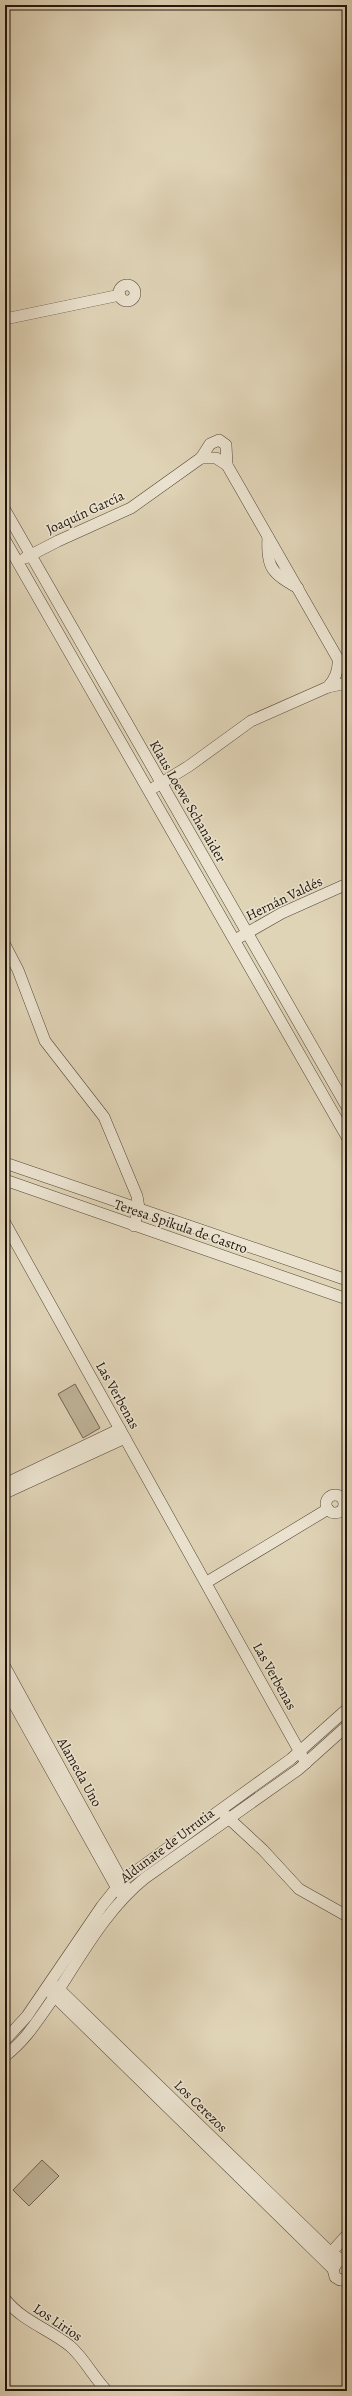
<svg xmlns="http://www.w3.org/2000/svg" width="352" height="2396" font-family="Alegreya,serif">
  <rect width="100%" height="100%" fill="#e0d4b7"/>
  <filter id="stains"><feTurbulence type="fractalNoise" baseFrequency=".005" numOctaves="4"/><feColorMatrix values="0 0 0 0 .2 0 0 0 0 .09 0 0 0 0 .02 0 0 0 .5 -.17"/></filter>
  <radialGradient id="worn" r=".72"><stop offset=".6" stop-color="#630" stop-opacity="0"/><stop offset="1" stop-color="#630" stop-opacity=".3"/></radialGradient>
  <!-- garden -->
  <g fill="#c0b49a" stroke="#706554">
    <polygon points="75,1384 100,1428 83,1438 58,1394"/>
    <polygon points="42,2160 59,2176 29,2206 13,2190"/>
  </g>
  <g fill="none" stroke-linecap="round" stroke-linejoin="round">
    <!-- minor casing -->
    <g stroke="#514638" stroke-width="12">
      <g id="minor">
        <circle cx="127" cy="293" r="8"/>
        <polyline points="5,319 120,295"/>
        <polyline points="5,510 347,1107"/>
        <path d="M 268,537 C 266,568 272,573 298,588"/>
        <polyline points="5,540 347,1137"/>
        <polyline points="25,558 58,541 131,508 201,458 210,444 219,440 226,445 227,465"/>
        <polyline points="328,687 347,683"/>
        <path d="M 155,787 L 189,766 L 251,721 L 328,687 C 336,678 339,670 338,659 L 227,465 L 216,458 L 201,458"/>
        <polyline points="240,937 282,913 347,884"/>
        <polyline points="5,945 18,970 45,1041 104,1117 137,1196 139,1208 134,1226"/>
        <polyline points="5,1163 347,1280"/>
        <polyline points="5,1180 347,1299"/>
        <polyline points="5,1223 306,1763"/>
        <polyline points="5,1484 120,1429"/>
        <polyline points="5,1493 125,1438"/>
        <circle cx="335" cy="1504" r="9"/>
        <polyline points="207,1582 328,1509"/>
        <polyline points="5,1667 125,1886"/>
        <polyline points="5,1688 119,1892"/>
        <polyline points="223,1813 263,1850 299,1889 347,1916"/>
        <polyline points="53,1985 59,1989 331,2253 347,2263"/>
        <polyline points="50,1992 333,2269"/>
        <polyline points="5,2040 27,2016 102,1906 122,1881 291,1759 347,1709"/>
        <path d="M 5,2056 C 25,2041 38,2020 52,2000 C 80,1958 106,1909 145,1878 L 299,1769 L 347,1726"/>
        <polyline points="326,2258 347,2235"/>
        <polyline points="337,2263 333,2269 335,2277 340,2280 347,2279"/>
        <path d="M 5,2299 C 22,2321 49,2329 70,2346 C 85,2359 93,2377 107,2391"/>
      </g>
    </g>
    <!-- minor -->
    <use href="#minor" stroke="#ebe3d0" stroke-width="11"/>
  </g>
  <g text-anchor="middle" stroke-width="3" stroke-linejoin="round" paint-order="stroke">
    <!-- street labels -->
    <g font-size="14" fill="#21160d" stroke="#ebe3d0">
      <text transform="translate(85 512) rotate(-25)" y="5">Joaquín García</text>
      <text transform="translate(188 801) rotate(60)" y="5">Klaus Loewe Schanaider</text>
      <text transform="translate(284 898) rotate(-26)" y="5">Hernán Valdés</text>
      <text transform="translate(181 1226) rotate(19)" y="5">Teresa Spikula de Castro</text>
      <text transform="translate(118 1395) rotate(61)" y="5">Las Verbenas</text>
      <text transform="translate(275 1676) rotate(61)" y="5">Las Verbenas</text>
      <text transform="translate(80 1772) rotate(61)" y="5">Alameda Uno</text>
      <text transform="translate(167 1845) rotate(-37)" y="5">Aldunate de Urrutia</text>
      <text transform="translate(201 2106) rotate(44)" y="5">Los Cerezos</text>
      <text transform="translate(58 2322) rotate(34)" y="5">Los Lirios</text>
    </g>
  </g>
  <!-- margin -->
  <rect width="352" height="2396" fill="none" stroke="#e0d4b7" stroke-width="20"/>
  <rect x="6" y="6" width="340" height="2384" fill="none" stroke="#21160d" stroke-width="2"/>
  <rect x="10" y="10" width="332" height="2376" fill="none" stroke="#21160d"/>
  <rect width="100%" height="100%" filter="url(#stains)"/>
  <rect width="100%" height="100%" fill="url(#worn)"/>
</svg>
